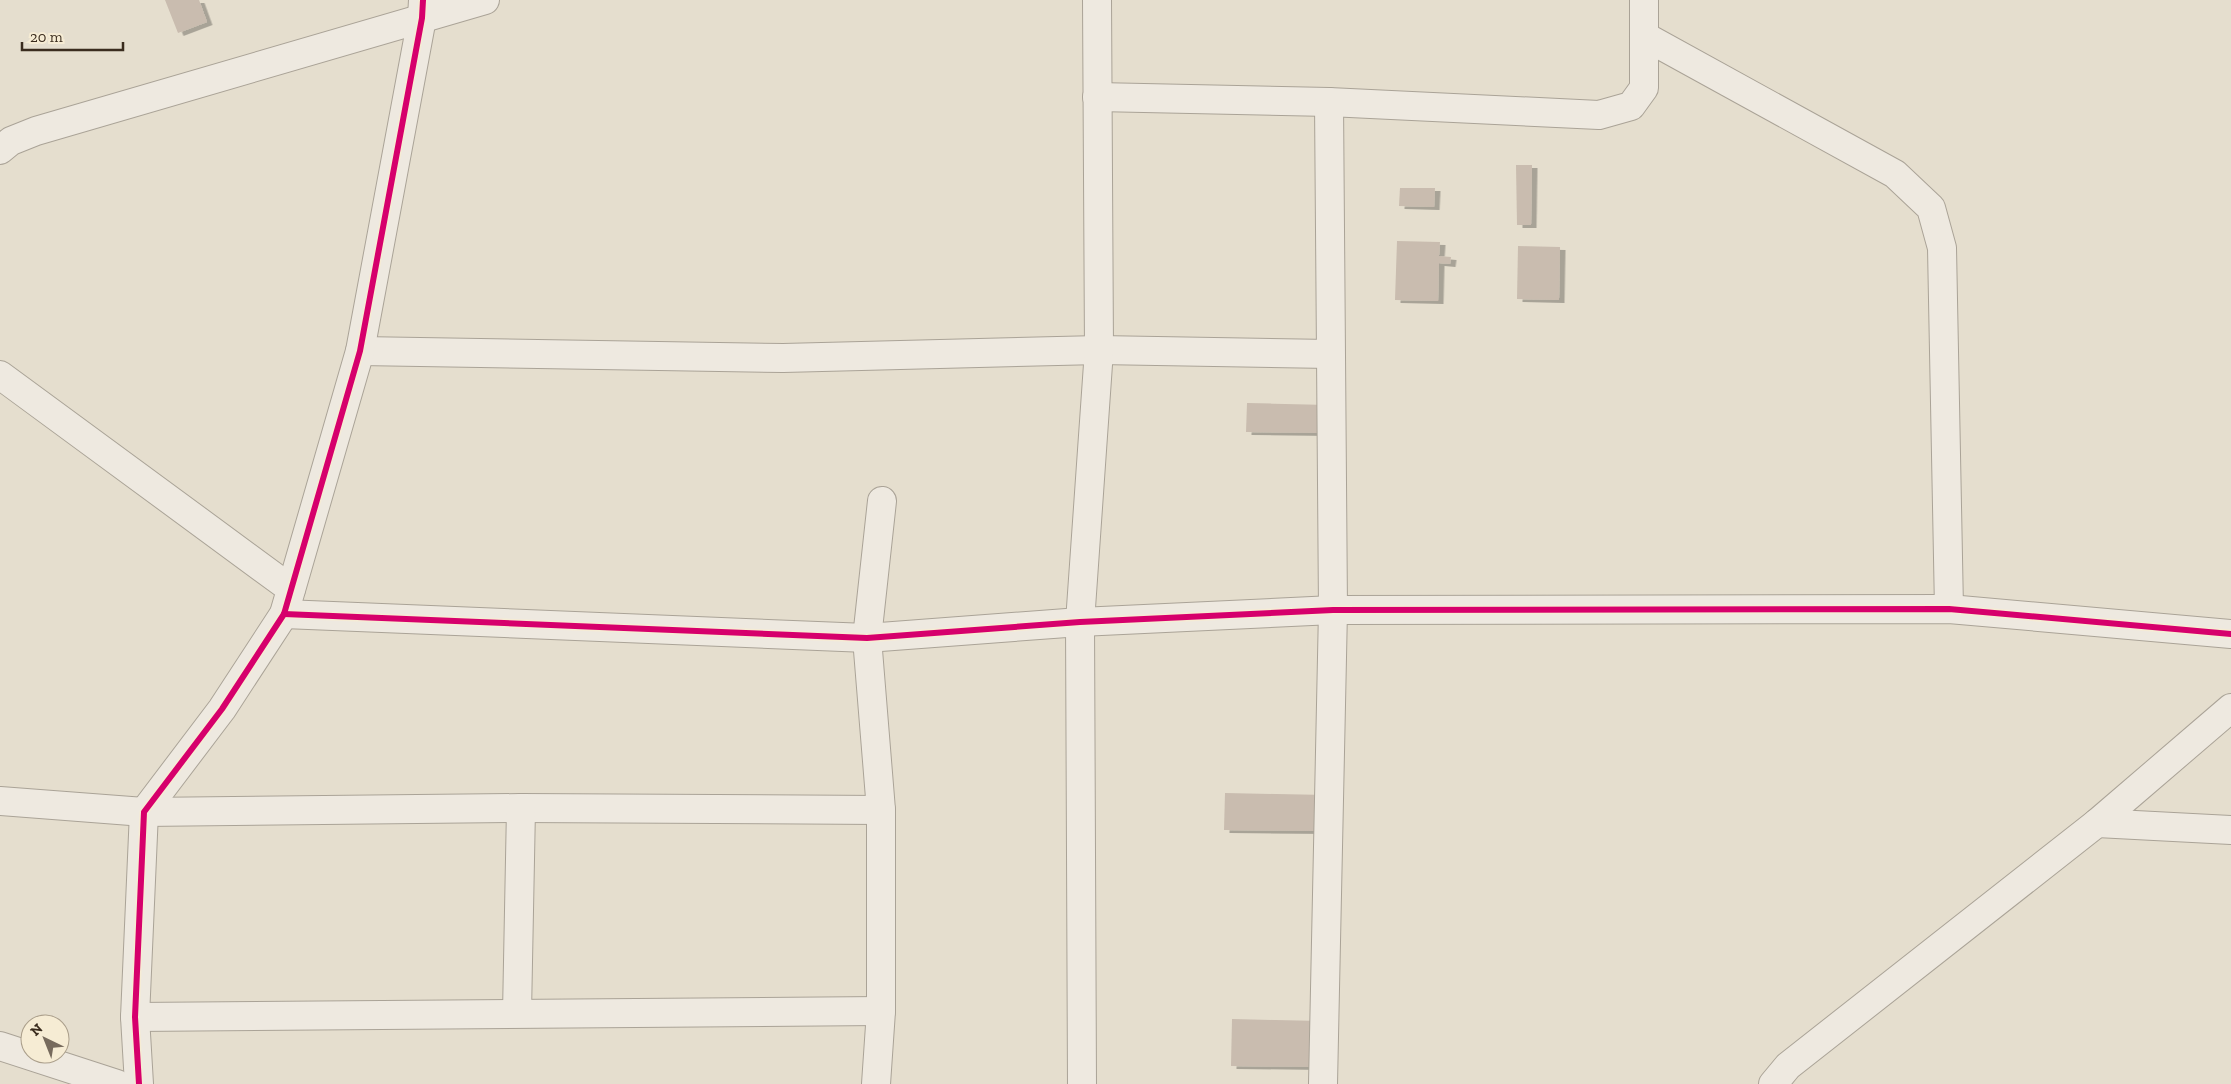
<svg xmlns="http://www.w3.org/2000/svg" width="2231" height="1084" font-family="'Zilla Slab',serif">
  <defs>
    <filter id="shadow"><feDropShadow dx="5.5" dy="3" stdDeviation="0" flood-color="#0004"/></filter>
  </defs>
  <rect width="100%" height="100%" fill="#e5dece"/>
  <!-- building -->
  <g fill="#c9bcaf" filter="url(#shadow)">
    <polygon points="165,0 199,0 207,22 178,33"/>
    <polygon points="1516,165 1532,165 1531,225 1517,225"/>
    <polygon points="1400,188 1435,188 1434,207 1399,206"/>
    <polygon points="1397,241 1440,242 1439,256 1451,257 1450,264 1439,263 1438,301 1395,300"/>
    <polygon points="1518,246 1560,247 1559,300 1517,299"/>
    <polygon points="1247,403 1329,405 1328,433 1246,432"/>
    <polygon points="1225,793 1328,795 1327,831 1224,830"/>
    <polygon points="1232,1019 1322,1021 1320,1067 1231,1066"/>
  </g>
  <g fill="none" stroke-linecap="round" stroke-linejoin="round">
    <!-- minor casing -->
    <g stroke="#aaa397" stroke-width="30">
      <g id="minor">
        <polyline points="1644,36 1895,174 1931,208 1942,248 1949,609"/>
        <polyline points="1097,97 1329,102 1599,115 1631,106 1644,88 1644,0"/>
        <polyline points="0,150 11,141 36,131 485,0"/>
        <polyline points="360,351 783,358 1099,350 1330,354"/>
        <polyline points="0,375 291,589"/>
        <polyline points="284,614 867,638 1080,622 1333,610 1949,609 2231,634"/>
        <polyline points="0,801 144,812 521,808 881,810"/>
        <polyline points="2097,823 2231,830"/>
        <polyline points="517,1013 521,808"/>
        <polyline points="135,1017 881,1011"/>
        <polyline points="0,1046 117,1084"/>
        <polyline points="139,1084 135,1017 144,812 222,709 284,614 360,351 422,18 423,0"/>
        <polyline points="876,1084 881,1011 881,810 867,638 882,501"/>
        <polyline points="1082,1084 1080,622 1099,350 1097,0"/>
        <polyline points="1323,1084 1333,610 1329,102"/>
        <polyline points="1773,1084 1788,1066 2097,823 2231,708"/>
      </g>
    </g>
    <!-- minor -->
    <use href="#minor" stroke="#eee9e0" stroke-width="28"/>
    <!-- cycleway casing -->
    <g stroke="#f6ecd4" stroke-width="9">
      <g id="cycleway">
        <polyline points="284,614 867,638 1080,622 1333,610 1949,609 2231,634"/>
        <polyline points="139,1084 135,1017 144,812 222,709 284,614 360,351 422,18 423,0"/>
      </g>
    </g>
    <!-- cycleway -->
    <use href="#cycleway" stroke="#d6006c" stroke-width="6"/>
  </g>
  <!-- north arrow -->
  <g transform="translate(45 1039) rotate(317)"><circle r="24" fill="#f6ecd4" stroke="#ab9f8b"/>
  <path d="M0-4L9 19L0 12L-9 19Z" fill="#766a5c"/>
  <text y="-8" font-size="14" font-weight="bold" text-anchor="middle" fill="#3a2c1e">N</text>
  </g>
  <!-- scale -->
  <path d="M22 42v8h101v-8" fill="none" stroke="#3a2c1e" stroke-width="2.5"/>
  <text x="30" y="42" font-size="15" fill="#3a2c1e" stroke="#f6ecd4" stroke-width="4" paint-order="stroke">20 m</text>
</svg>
